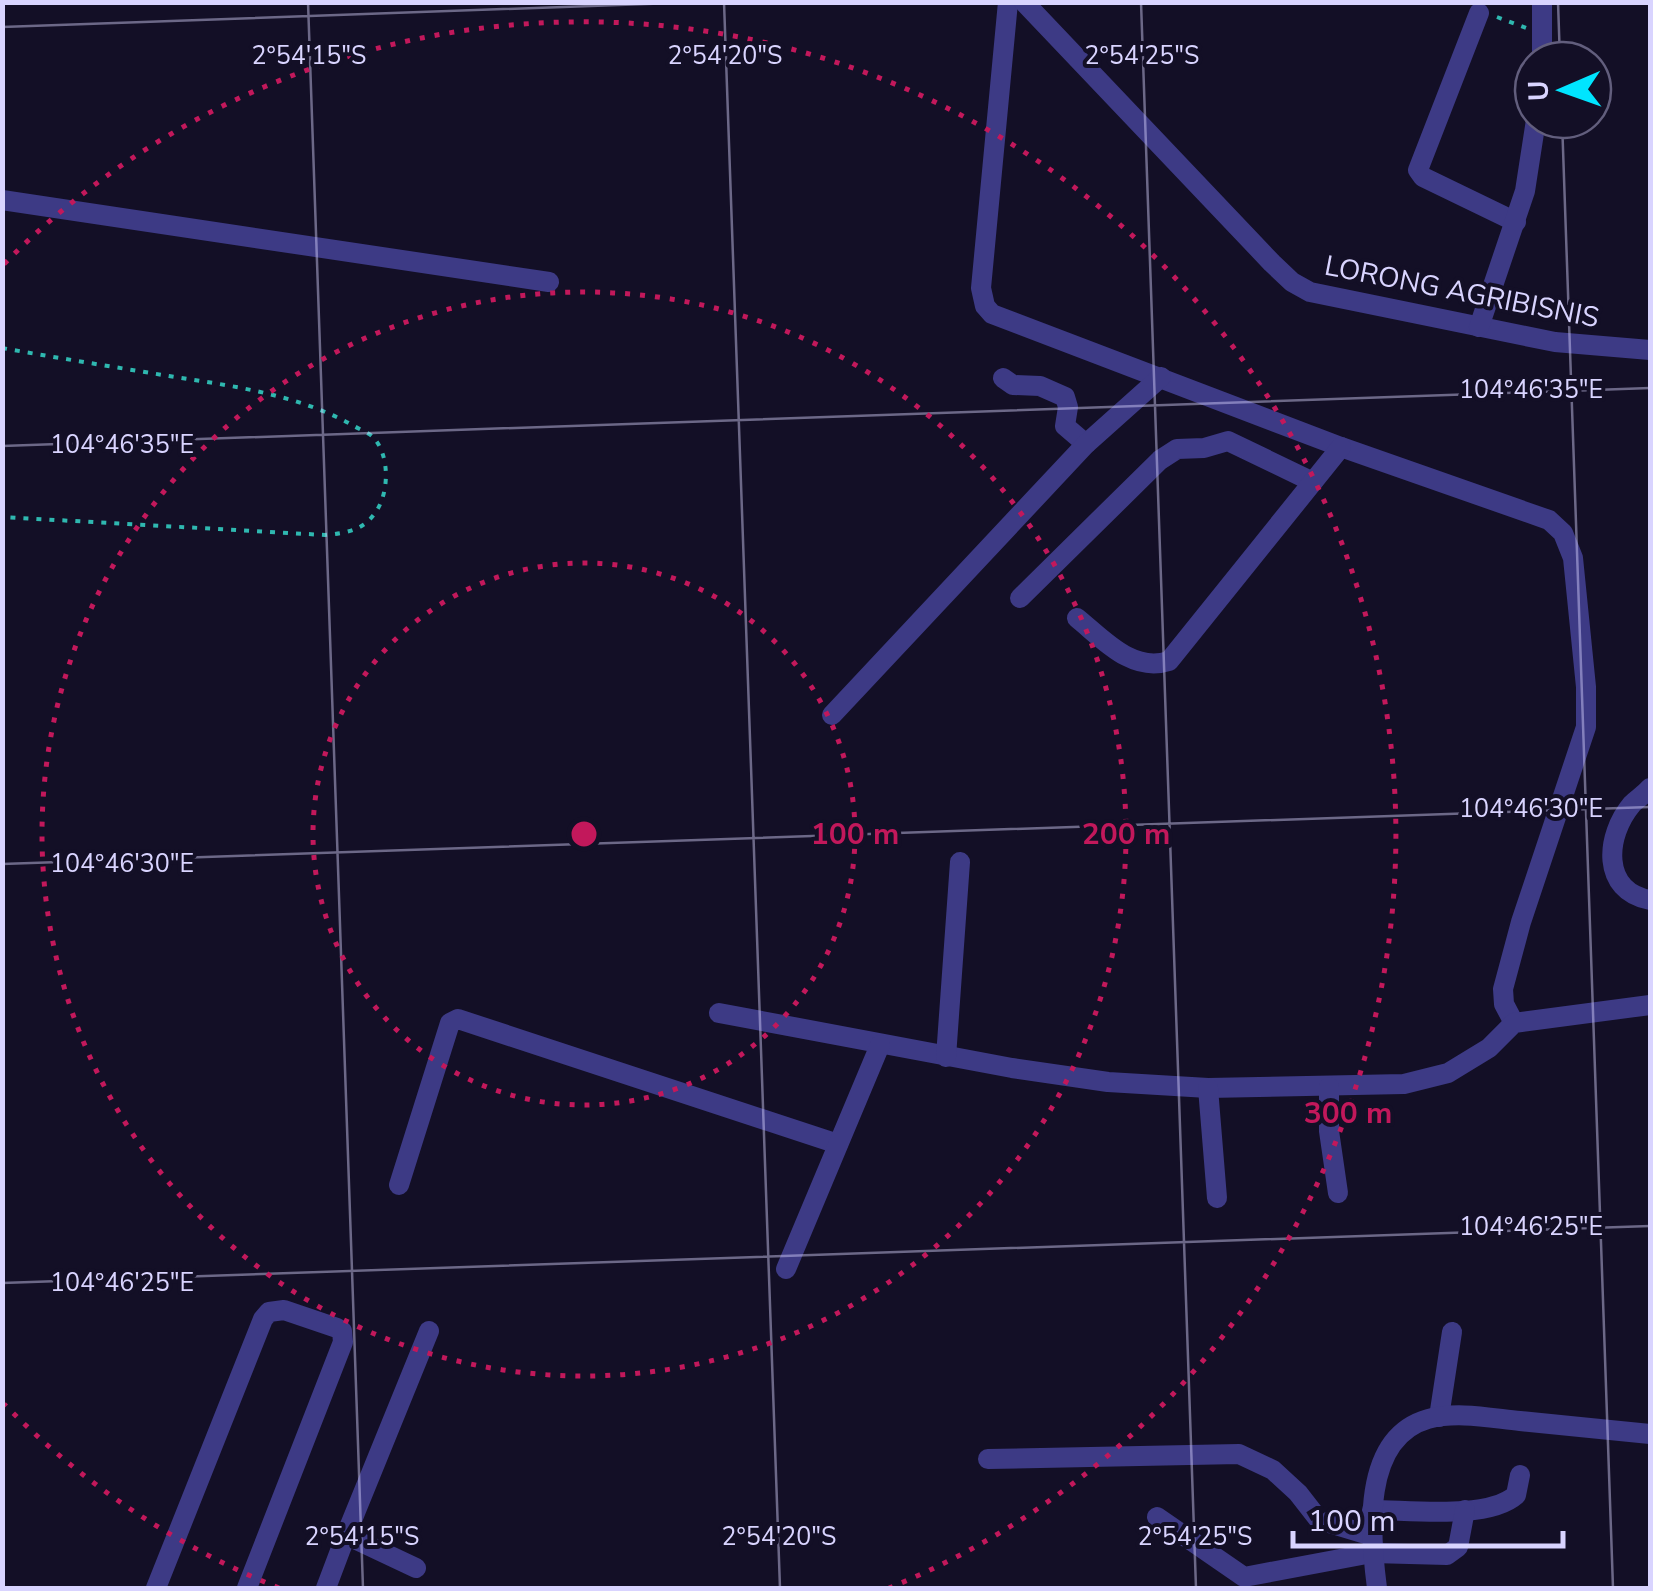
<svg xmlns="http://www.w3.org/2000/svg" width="1653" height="1591" font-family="'Nunito Sans',sans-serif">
  <rect width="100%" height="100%" fill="#130f26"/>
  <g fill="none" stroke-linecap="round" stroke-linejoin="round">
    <!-- path -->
    <g stroke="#2fb8b0" stroke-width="4" stroke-dasharray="5 8" stroke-linecap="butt">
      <polyline points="1497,17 1526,28"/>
      <path d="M 2,348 C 58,358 114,367 169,376 C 232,386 297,394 354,426 C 359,429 369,433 373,437 C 390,455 389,491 377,510 C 365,530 347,533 325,535 L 2,517"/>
    </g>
    <!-- minor -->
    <g stroke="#3d3a85" stroke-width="20">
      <polyline points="1008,2 981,288 985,306 992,314 1341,447 1549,520 1563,533 1573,558 1586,687 1586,727 1521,922 1503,989 1504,1004 1514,1023"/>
      <polyline points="1024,2 1272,263 1292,282 1310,292 1555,342 1650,350"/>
      <polyline points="1542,2 1542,60"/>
      <polyline points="1479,13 1418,170 1423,177 1516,222"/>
      <polyline points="2,200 549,282"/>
      <polyline points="1479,327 1525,191 1536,120"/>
      <polyline points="1003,378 1013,385 1040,386 1065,397 1068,407 1065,426 1086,444"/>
      <polyline points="1020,598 1160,460 1177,449 1204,448 1228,441 1313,482"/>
      <path d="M 1077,618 C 1103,639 1132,673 1169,661 L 1341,447"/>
      <polyline points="832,715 1086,444 1161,377"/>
      <path d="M 1650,788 C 1645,794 1637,799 1632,804 C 1605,836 1601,891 1650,900"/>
      <polyline points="719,1013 1012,1068 1108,1082 1208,1088 1404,1084 1448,1073 1489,1048 1514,1023 1650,1005"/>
      <polyline points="946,1057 960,862"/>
      <polyline points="1329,1087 1329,1131 1338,1193"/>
      <polyline points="1208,1088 1217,1198"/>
      <polyline points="399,1185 450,1023 458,1019 838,1144"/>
      <polyline points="786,1269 880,1045"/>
      <polyline points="1439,1417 1452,1332"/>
      <polyline points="988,1459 1239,1454 1273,1470 1298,1493 1319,1520 1372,1536"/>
      <path d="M 1372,1510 C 1410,1510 1488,1520 1516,1495 L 1520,1475"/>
      <polyline points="1157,1517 1244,1577 1372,1553 1447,1555 1458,1547 1465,1510"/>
      <polyline points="346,1535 429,1331"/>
      <polyline points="156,1588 263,1319 269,1312 284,1310 337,1328 342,1331 343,1342 247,1588"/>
      <polyline points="326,1588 346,1535 416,1568"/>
      <path d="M 1377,1588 C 1370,1535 1361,1438 1428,1419 C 1457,1411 1490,1418 1520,1421 C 1563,1425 1607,1430 1650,1434"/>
    </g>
  </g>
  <!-- ticks -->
  <path fill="none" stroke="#d9d4ff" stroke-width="2.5" stroke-opacity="0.45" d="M 308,2 L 363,1588M 724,2 L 780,1588M 1141,2 L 1196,1588M 1558,2 L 1560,60M 2,27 L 702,2M 1562,120 L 1613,1588M 2,446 L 1650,388M 2,864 L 1650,807M 2,1283 L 1650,1226"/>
  <!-- distance rings -->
  <g fill="none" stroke="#c2185b" stroke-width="5" stroke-dasharray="5 10">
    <circle cx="584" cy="834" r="271"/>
    <circle cx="584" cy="834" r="542"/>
    <path d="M279 1588A813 813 0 0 1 4 1404M4 264A813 813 0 1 1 889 1588"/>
  </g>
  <g text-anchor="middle" stroke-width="8" stroke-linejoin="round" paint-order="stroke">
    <!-- street labels -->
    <g font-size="28" fill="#d9d4ff" stroke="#130f26">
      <text transform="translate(1462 291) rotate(11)" y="10">LORONG AGRIBISNIS</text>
    </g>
  </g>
  <g font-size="25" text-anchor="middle" fill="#d9d4ff" stroke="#130f26" stroke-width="8" stroke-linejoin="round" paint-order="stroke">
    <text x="309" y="64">2°54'15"S</text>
    <text x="725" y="64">2°54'20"S</text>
    <text x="1142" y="64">2°54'25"S</text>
    <text x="1531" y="398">104°46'35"E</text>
    <text x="122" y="453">104°46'35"E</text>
    <text x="1531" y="817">104°46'30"E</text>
    <text x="122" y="872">104°46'30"E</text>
    <text x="1531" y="1235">104°46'25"E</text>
    <text x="122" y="1291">104°46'25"E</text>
    <text x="362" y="1545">2°54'15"S</text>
    <text x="779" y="1545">2°54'20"S</text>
    <text x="1195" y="1545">2°54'25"S</text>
  </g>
  <circle cx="584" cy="834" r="15" fill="#c2185b" stroke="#130f26" stroke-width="5"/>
  <g font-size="30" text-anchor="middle" font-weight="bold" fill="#c2185b" stroke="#130f26" stroke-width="8" stroke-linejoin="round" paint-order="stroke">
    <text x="855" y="844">100 m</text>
    <text x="1126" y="844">200 m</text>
    <text x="1348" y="1123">300 m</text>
  </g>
  <!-- border -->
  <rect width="1653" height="1591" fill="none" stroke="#d9d4ff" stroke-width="10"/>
  <!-- north arrow -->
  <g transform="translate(1563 90) rotate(268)"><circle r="48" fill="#130f26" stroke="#625e7d" stroke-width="2.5"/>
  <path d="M0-8L18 38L0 25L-18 38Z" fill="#00e5ff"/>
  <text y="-15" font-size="28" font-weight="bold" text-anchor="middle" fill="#d9d4ff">U</text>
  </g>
  <!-- scale -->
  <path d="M1293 1531v15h270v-15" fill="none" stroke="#d9d4ff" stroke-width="5"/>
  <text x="1308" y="1531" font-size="30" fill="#d9d4ff" stroke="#130f26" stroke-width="8" paint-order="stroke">100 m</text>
</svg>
